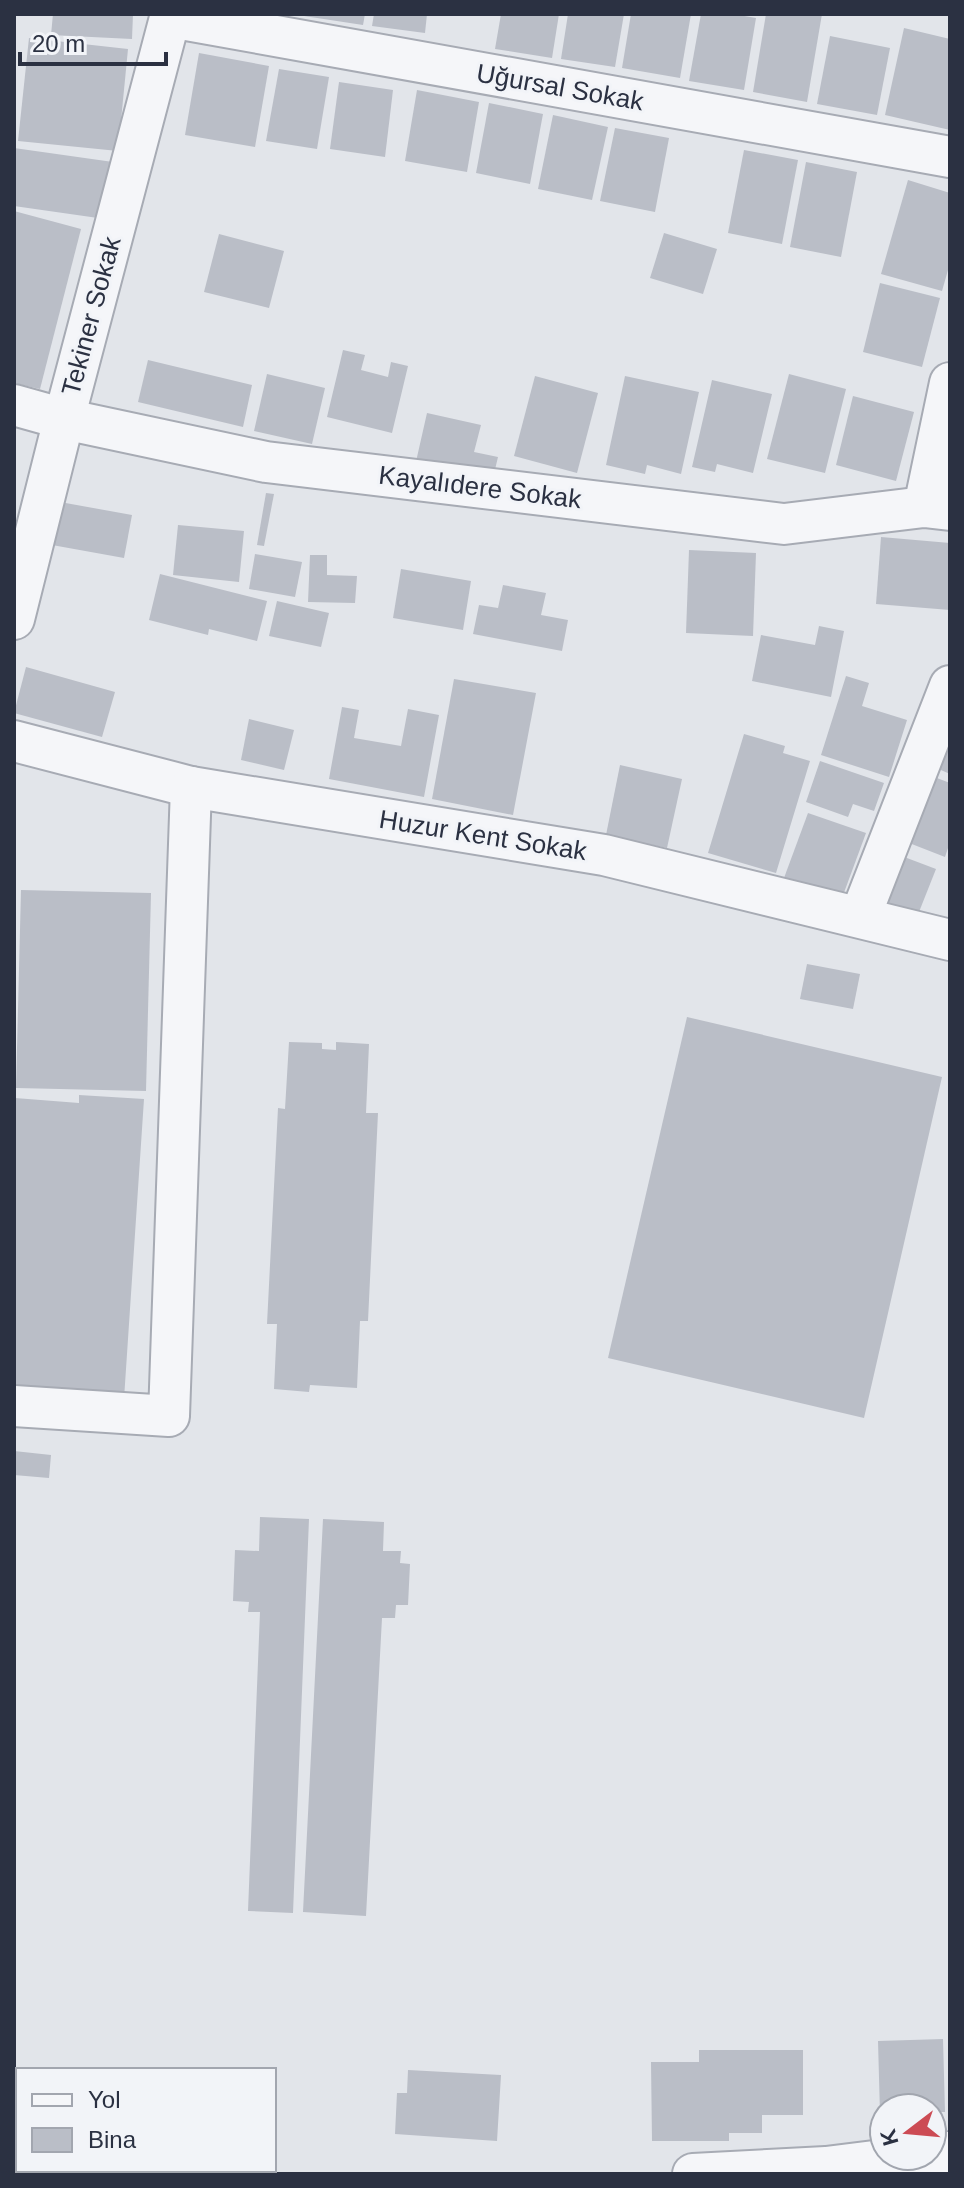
<svg xmlns="http://www.w3.org/2000/svg" width="964" height="2188" font-family="Arial,sans-serif">
  <rect width="100%" height="100%" fill="#e2e5ea"/>
  <!-- building -->
  <g fill="#babec7">
    <polygon points="53,14 133,14 132,39 51,35"/>
    <polygon points="305,14 365,14 363,25 304,16"/>
    <polygon points="374,14 427,14 425,33 372,26"/>
    <polygon points="501,14 559,14 552,58 495,49"/>
    <polygon points="568,14 624,14 615,67 561,59"/>
    <polygon points="631,14 691,14 680,78 622,68"/>
    <polygon points="701,14 733,14 756,18 744,90 689,81"/>
    <polygon points="766,14 822,14 807,102 753,92"/>
    <polygon points="904,28 950,39 950,130 885,115"/>
    <polygon points="830,36 890,48 877,115 817,104"/>
    <polygon points="29,38 128,49 118,151 18,141"/>
    <polygon points="199,53 269,66 255,147 185,135"/>
    <polygon points="279,69 329,77 317,149 266,141"/>
    <polygon points="339,82 393,90 385,157 330,149"/>
    <polygon points="417,90 479,102 467,172 405,161"/>
    <polygon points="489,103 543,114 530,184 476,173"/>
    <polygon points="553,115 608,127 592,200 538,189"/>
    <polygon points="615,128 669,138 655,212 600,201"/>
    <polygon points="14,148 113,162 105,219 14,206"/>
    <polygon points="744,150 798,160 782,244 728,233"/>
    <polygon points="806,162 857,172 841,257 790,247"/>
    <polygon points="908,180 950,193 950,263 942,291 881,274"/>
    <polygon points="14,211 81,229 40,389 14,383"/>
    <polygon points="664,233 717,249 703,294 650,278"/>
    <polygon points="219,234 284,251 269,308 204,292"/>
    <polygon points="880,283 940,298 922,367 863,352"/>
    <polygon points="343,350 365,355 361,370 388,377 391,362 408,366 392,433 327,417"/>
    <polygon points="148,360 252,385 243,427 138,402"/>
    <polygon points="267,374 325,388 312,444 254,431"/>
    <polygon points="789,374 846,389 825,473 767,459"/>
    <polygon points="535,376 598,393 577,473 514,456"/>
    <polygon points="625,376 699,392 681,474 647,465 645,474 606,465"/>
    <polygon points="712,380 772,394 753,473 717,464 715,472 692,467"/>
    <polygon points="853,396 914,412 896,481 836,465"/>
    <polygon points="427,413 481,425 474,452 498,457 492,482 415,466"/>
    <polygon points="266,493 274,494 264,546 257,545"/>
    <polygon points="60,502 132,515 124,558 52,545"/>
    <polygon points="178,525 244,531 239,582 173,575"/>
    <polygon points="881,537 950,543 950,610 876,604"/>
    <polygon points="689,550 756,553 753,636 686,633"/>
    <polygon points="255,554 302,562 295,597 249,589"/>
    <polygon points="310,555 327,555 327,575 357,576 355,603 308,602"/>
    <polygon points="401,569 471,581 463,630 393,618"/>
    <polygon points="160,574 267,601 257,641 209,629 208,635 149,620"/>
    <polygon points="503,585 546,593 541,615 568,620 562,651 473,634 479,605 498,608"/>
    <polygon points="277,601 329,613 321,647 269,636"/>
    <polygon points="819,626 844,631 831,697 752,681 761,635 815,645"/>
    <polygon points="26,667 115,692 102,737 14,713"/>
    <polygon points="846,676 869,683 862,706 907,720 889,777 821,755"/>
    <polygon points="454,679 536,693 513,815 432,799"/>
    <polygon points="342,707 359,710 354,738 401,746 408,709 439,715 424,797 329,779"/>
    <polygon points="249,719 294,730 284,770 241,760"/>
    <polygon points="950,728 950,774 934,767"/>
    <polygon points="744,734 785,746 783,753 810,761 776,873 708,853"/>
    <polygon points="820,761 884,783 874,811 853,804 848,817 806,802"/>
    <polygon points="620,765 682,779 667,848 606,835"/>
    <polygon points="929,775 950,783 950,842 945,857 904,841"/>
    <polygon points="808,813 866,833 842,898 784,878"/>
    <polygon points="899,855 936,869 917,917 881,903"/>
    <polygon points="21,890 151,893 146,1091 16,1088"/>
    <polygon points="807,964 860,974 853,1009 800,999"/>
    <polygon points="687,1017 942,1077 864,1418 608,1358"/>
    <polygon points="289,1042 322,1043 322,1049 336,1050 336,1042 369,1044 366,1113 378,1113 368,1321 360,1321 357,1388 310,1385 309,1392 274,1389 277,1324 267,1324 278,1108 285,1109"/>
    <polygon points="79,1095 144,1099 124,1399 14,1391 15,1098 79,1103"/>
    <polygon points="14,1451 51,1455 49,1478 14,1475"/>
    <polygon points="260,1517 309,1519 293,1913 248,1911 260,1612 248,1612 249,1602 233,1601 235,1550 259,1551"/>
    <polygon points="323,1519 384,1522 383,1551 401,1551 400,1563 410,1564 408,1605 396,1605 395,1618 382,1618 366,1916 303,1912"/>
    <polygon points="943,2039 945,2112 932,2112 932,2108 884,2108 884,2114 880,2114 878,2041"/>
    <polygon points="699,2050 803,2050 803,2115 762,2115 762,2133 729,2133 729,2141 652,2141 651,2062 699,2062"/>
    <polygon points="408,2070 501,2075 497,2141 395,2134 397,2093 407,2093"/>
  </g>
  <g fill="none" stroke-linecap="round" stroke-linejoin="round">
    <!-- minor casing -->
    <g stroke="#a7abb4" stroke-width="44">
      <g id="minor">
        <polyline points="170,17 950,157"/>
        <polyline points="14,405 64,419 266,462 784,524 924,507 950,510"/>
        <polyline points="924,507 950,383"/>
        <polyline points="14,619 64,419 171,14"/>
        <polyline points="14,741 191,787 604,855 950,940"/>
        <polyline points="860,917 950,686"/>
        <polyline points="14,1406 169,1416 191,787"/>
        <polyline points="932,2154 950,2152"/>
        <polyline points="693,2174 826,2167 914,2156"/>
      </g>
    </g>
    <!-- minor -->
    <use href="#minor" stroke="#f5f6f9" stroke-width="40"/>
  </g>
  <g text-anchor="middle" stroke-width="6" stroke-linejoin="round" paint-order="stroke">
    <!-- street labels -->
    <g font-size="26" fill="#2b3142" stroke="#f2f4f8">
      <text transform="translate(560 87) rotate(10)" y="9">Uğursal Sokak</text>
      <text transform="translate(91 316) rotate(-75)" y="9">Tekiner Sokak</text>
      <text transform="translate(480 487) rotate(7)" y="9">Kayalıdere Sokak</text>
      <text transform="translate(483 835) rotate(9)" y="9">Huzur Kent Sokak</text>
    </g>
  </g>
  <!-- border -->
  <rect width="964" height="2188" fill="none" stroke="#2b3142" stroke-width="32"/>
  <!-- legend -->
  <rect x="16" y="2068" width="260" height="104" fill="#f2f4f8" stroke="#a2a6af" stroke-width="2"/>
  <rect x="32" y="2094" width="40" height="12" fill="#f5f6f9" stroke="#a2a6af" stroke-width="2"/>
  <text x="88" y="2108" font-size="24" fill="#2b3142">Yol</text>
  <rect x="32" y="2128" width="40" height="24" fill="#babec7" stroke="#a2a6af" stroke-width="2"/>
  <text x="88" y="2148" font-size="24" fill="#2b3142">Bina</text>
  <!-- north arrow -->
  <g transform="translate(908 2132) rotate(254)"><circle r="38" fill="#f2f4f8" stroke="#a2a6af" stroke-width="2"/>
  <path d="M0-6L14 30L0 20L-14 30Z" fill="#cc4b54"/>
  <text y="-12" font-size="22" font-weight="bold" text-anchor="middle" fill="#2b3142">K</text>
  </g>
  <!-- scale -->
  <path d="M20 52v12h146v-12" fill="none" stroke="#2b3142" stroke-width="4"/>
  <text x="32" y="52" font-size="24" fill="#2b3142" stroke="#f2f4f8" stroke-width="6" paint-order="stroke">20 m</text>
</svg>
